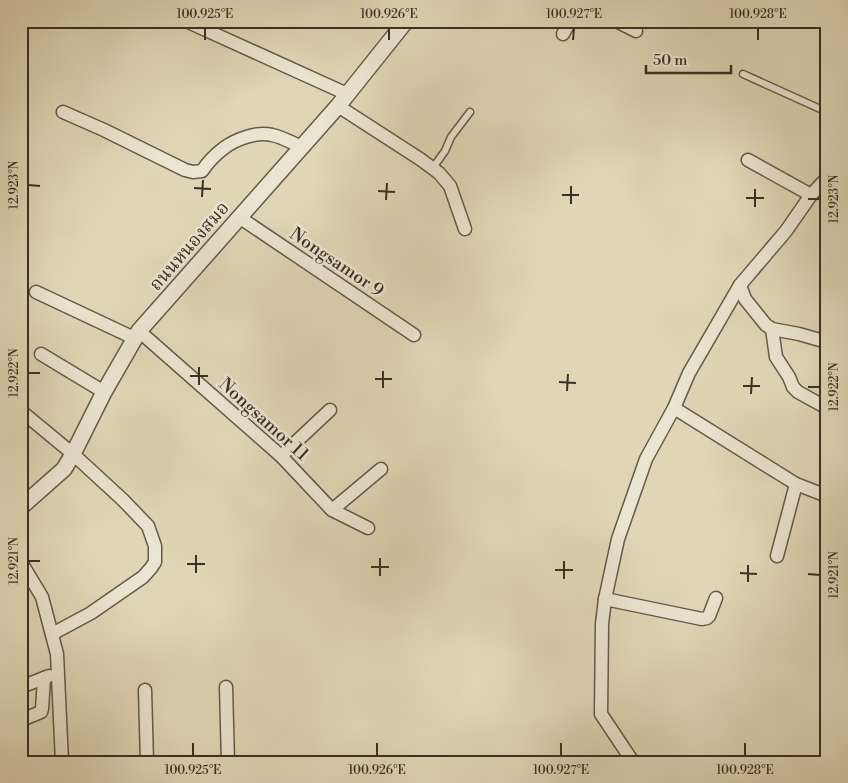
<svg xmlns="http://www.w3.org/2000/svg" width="848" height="783" font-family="'Libre Bodoni','Noto Serif Thai',serif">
  <rect width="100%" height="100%" fill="#e0d6b6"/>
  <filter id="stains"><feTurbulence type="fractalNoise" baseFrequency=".004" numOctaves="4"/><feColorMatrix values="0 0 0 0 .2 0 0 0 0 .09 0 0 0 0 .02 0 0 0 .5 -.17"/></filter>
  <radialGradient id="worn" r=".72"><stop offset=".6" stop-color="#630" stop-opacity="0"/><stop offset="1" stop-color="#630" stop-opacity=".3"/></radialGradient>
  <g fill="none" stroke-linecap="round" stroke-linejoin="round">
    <!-- service casing -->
    <g stroke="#645a49" stroke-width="9">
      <g id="service">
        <polyline points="743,74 827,112"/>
        <polyline points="432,169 445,151 451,137 470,112"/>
      </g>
    </g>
    <!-- minor casing -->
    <g stroke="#645a49" stroke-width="15">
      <g id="minor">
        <polyline points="186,21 347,94"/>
        <polyline points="616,21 636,31"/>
        <polyline points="563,34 570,21"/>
        <polyline points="338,106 420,159 439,173 450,186 465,229"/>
        <path d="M 63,112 L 104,130 L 185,170 L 193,172 L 202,171 C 208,162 216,154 224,148 C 236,139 258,131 272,135 C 282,137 292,143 302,147"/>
        <polyline points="748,160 811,195"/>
        <polyline points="239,217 414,335"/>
        <polyline points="740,285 745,299 766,325 772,329 799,334 827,342"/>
        <polyline points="36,292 134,338"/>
        <polyline points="772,329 776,357 789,377 793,387 798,392 827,408"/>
        <polyline points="139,331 281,456 332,510 368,528"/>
        <polyline points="41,354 104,392"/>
        <polyline points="674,408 796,484 827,496"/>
        <polyline points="21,411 73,454 123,500 148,526 155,546 155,562 151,568 143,577 91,613 52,634"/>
        <polyline points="281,456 330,410"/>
        <polyline points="332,510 381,469"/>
        <polyline points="777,556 796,484"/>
        <polyline points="21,562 42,597 57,654 62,762"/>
        <polyline points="605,599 702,619 707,618 709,616 716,598"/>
        <polyline points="21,687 49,676"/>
        <polyline points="226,687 228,762"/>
        <polyline points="145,690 147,762"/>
        <polyline points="21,720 41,712 42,709 44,678"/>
        <polyline points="633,762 601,714 602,624 605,599 618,539 646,459 674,408 689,373 740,285 786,231 811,195 827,178"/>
      </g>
    </g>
    <!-- tertiary casing -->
    <g stroke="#645a49" stroke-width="18">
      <polyline id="tertiary" points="21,507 64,469 73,454 104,392 139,331 338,106 406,21"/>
    </g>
    <!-- service -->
    <use href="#service" stroke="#ebe4d0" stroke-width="6"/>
    <!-- minor -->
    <use href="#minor" stroke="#ebe4d0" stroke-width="12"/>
    <!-- tertiary -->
    <use href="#tertiary" stroke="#ebe4d0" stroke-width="15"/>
  </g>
  <!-- ticks -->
  <path fill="none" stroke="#3a3025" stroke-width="2" d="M 205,40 L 205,28M 389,40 L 389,28M 573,40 L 574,28M 758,40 L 758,28M 28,185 L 40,186M 194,188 L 211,189M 378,191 L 395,192M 562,195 L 579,195M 202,197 L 203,180M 746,198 L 764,198M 808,199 L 820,199M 386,200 L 387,183M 571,204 L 571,186M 755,207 L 755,189M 28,373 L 40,373M 190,376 L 208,376M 375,379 L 392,379M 559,382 L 576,383M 199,385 L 199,367M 743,386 L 760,386M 808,387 L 820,387M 383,388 L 383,371M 567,391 L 568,374M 751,394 L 752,377M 28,561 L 40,561M 187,564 L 205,564M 371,567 L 389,567M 555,570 L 573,570M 196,573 L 196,555M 740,573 L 757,574M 808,574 L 820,575M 380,576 L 380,558M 564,579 L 564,561M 748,582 L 748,565M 193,756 L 193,743M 377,756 L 377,743M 561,756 L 561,743M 745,756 L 745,743"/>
  <g text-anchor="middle" stroke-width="5" stroke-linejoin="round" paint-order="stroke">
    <!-- street labels -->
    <g font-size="18" fill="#3a3025" stroke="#ebe4d0">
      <text transform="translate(189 246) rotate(-49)" y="6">ถนนหนองสมอ</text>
      <text transform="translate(337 262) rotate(34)" y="6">Nongsamor 9</text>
      <text transform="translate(264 419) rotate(42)" y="6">Nongsamor 11</text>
    </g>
  </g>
  <!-- margin -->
  <rect width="848" height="783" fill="none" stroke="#e0d6b6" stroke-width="55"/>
  <!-- scale -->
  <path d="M646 65v8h85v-8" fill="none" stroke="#3a3025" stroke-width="2.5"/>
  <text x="653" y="65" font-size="15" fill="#3a3025" stroke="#ebe4d0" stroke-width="4" paint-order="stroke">50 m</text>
  <rect x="28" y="28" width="792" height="728" fill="none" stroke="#3a3025" stroke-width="2"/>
  <g font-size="12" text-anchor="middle" fill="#3a3025">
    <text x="205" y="18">100.925°E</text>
    <text x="389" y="18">100.926°E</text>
    <text x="574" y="18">100.927°E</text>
    <text x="758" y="18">100.928°E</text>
    <text transform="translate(14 185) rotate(-90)" y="4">12.923°N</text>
    <text transform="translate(834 199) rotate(-90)" y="4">12.923°N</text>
    <text transform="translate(14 373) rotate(-90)" y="4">12.922°N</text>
    <text transform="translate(834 387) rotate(-90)" y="4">12.922°N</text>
    <text transform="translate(14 561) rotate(-90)" y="4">12.921°N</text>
    <text transform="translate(834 575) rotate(-90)" y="4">12.921°N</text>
    <text x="193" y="774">100.925°E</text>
    <text x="377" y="774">100.926°E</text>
    <text x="561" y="774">100.927°E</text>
    <text x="745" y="774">100.928°E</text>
  </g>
  <rect width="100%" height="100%" filter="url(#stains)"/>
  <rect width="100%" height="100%" fill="url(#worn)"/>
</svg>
